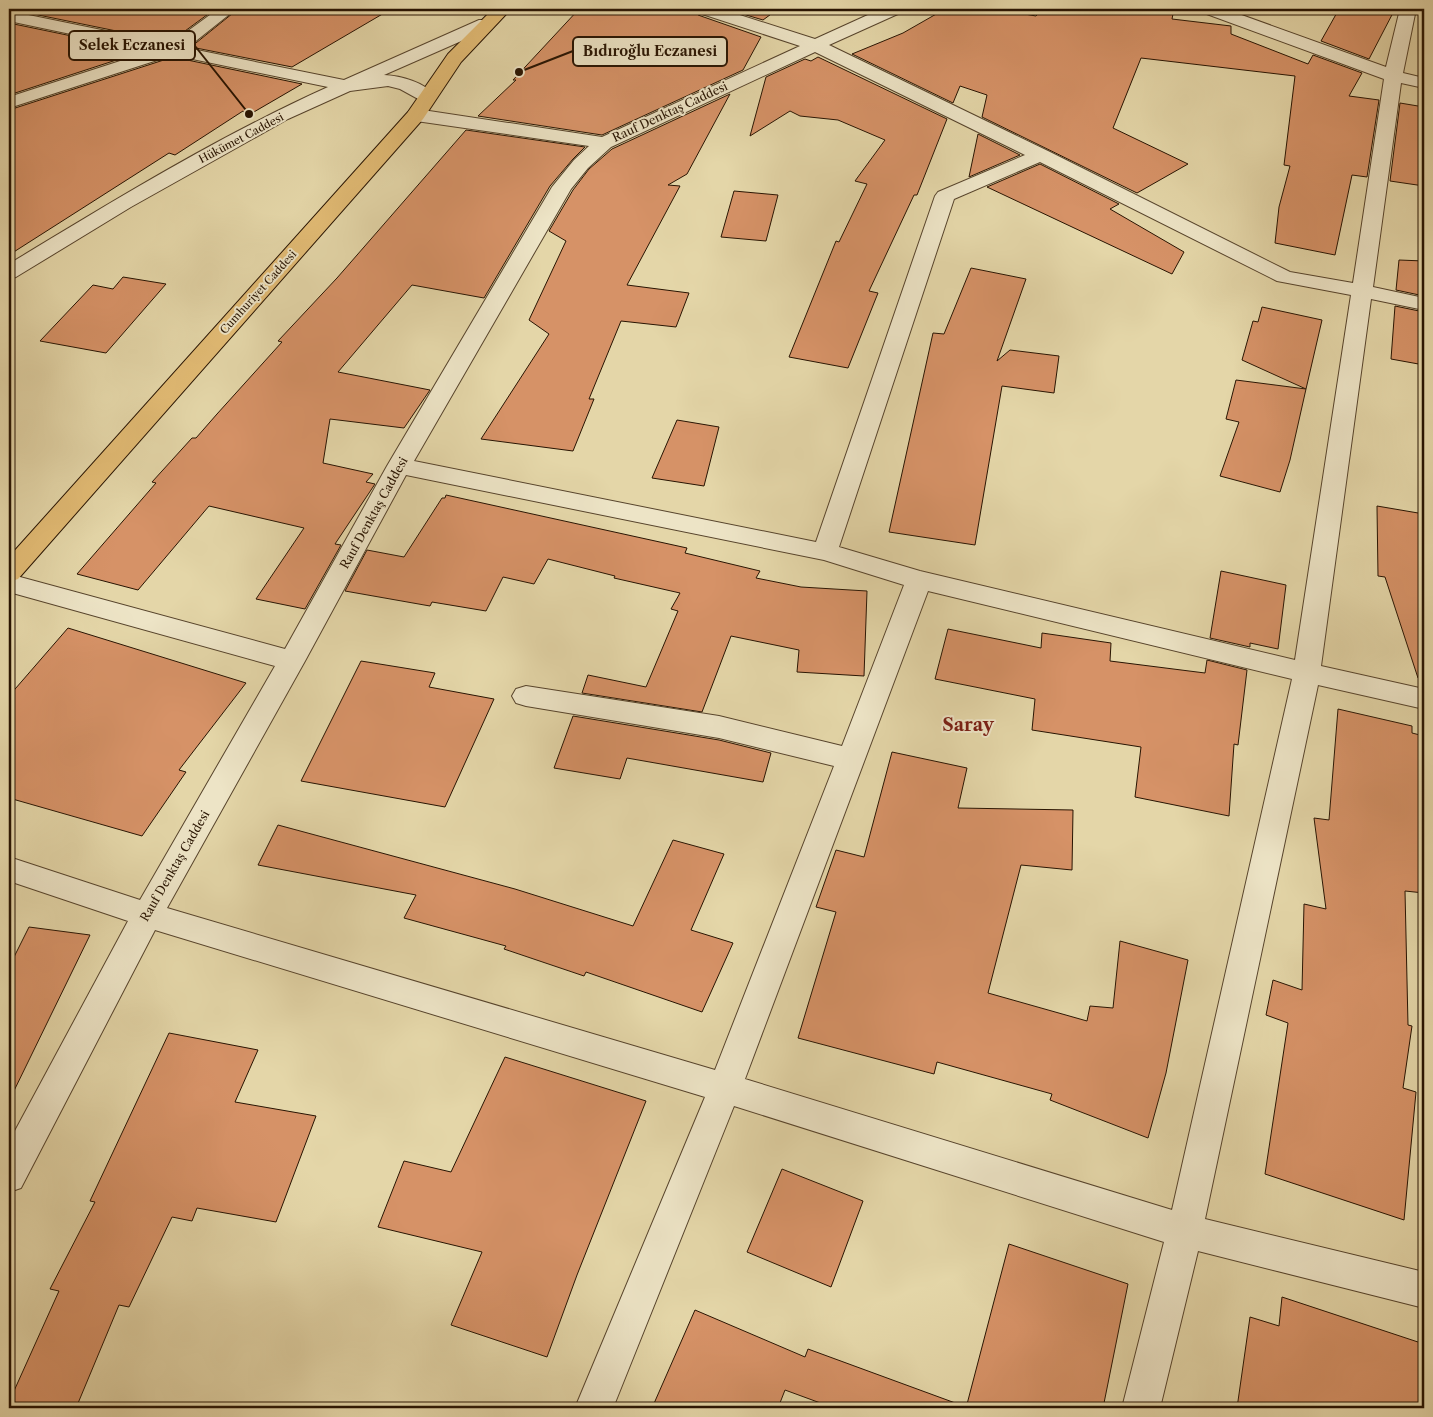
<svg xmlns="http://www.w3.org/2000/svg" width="1433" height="1417" font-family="'Libre Caslon Text',serif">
  <rect width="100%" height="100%" fill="#e4d6a8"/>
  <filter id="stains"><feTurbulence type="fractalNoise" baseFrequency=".004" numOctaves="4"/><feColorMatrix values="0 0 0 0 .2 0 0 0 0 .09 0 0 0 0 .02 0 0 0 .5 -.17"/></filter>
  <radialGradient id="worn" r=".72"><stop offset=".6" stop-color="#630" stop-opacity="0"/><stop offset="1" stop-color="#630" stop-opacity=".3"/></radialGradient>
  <!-- building -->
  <g fill="#d69267" stroke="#281402">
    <polygon points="9,9 215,9 170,42"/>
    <polygon points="238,9 391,9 292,67 191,47"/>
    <polygon points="579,9 695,9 698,15 761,37 743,70 602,135 478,116 516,80 513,80"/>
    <polygon points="726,9 778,9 763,20"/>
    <polygon points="945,9 996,9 1036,16 1043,9 1174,9 1172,19 1231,26 1231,34 1308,64 1313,55 1362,73 1349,96 1379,100 1367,177 1352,175 1335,255 1275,243 1279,207 1290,166 1284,165 1295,76 1141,58 1113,128 1188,164 1137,193 982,117 987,95 960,86 953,103 852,54 903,33"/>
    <polygon points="1339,9 1395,9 1369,59 1321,41"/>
    <polygon points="9,23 144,51 9,95"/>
    <polygon points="173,57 302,84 247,116 243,111 175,155 169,153 9,255 9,110"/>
    <polygon points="818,57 947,119 917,195 914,195 869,291 878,293 848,368 789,357 836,241 839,242 867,184 855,181 885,140 838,120 800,116 790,111 750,136 766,77 805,59 811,61"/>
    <polygon points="730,94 687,174 668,185 680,186 627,285 689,293 676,327 621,321 589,399 594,399 573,451 481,439 549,334 529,320 566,241 549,231 573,190 589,169 612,149"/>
    <polygon points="1400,103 1424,107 1424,186 1390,181"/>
    <polygon points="466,130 585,147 573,159 550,186 484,298 412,285 338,372 430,390 404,428 330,419 323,463 373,474 366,482 375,484 335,544 341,545 305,609 256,599 304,528 209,506 138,590 77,574 156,483 152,482 192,438 196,438 217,414 282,342 278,341 337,278"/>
    <polygon points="978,134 1020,155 969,177"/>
    <polygon points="1040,164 1119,204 1110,209 1184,252 1172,274 987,187"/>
    <polygon points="734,191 778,195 766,241 721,237"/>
    <polygon points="1399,260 1424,261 1424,296 1396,290"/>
    <polygon points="971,268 1026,279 997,361 1010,350 1059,356 1054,393 1002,386 975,545 889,532 933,333 944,334"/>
    <polygon points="123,277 166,284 106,353 40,341 93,285 113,289"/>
    <polygon points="1395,306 1424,312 1424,365 1391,359"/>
    <polygon points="1262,307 1322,320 1306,389 1242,360 1253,321 1258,322"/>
    <polygon points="1236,380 1306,389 1290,460 1280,492 1220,476 1239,422 1226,419"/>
    <polygon points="677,420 719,427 704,486 652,478"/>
    <polygon points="446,495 687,548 685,553 760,571 756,578 801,587 867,591 864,676 797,672 799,650 731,636 702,712 582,693 588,675 646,687 678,611 671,609 680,593 614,578 615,576 548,559 534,584 503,577 486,611 432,602 430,606 345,591 367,550 404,557 442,498 445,498"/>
    <polygon points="1377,506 1424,514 1424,677 1418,678 1385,577 1378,576"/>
    <polygon points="1221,571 1286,585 1278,649 1250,643 1250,647 1210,638"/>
    <polygon points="68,628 246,683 179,770 186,772 142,836 9,798 9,696"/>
    <polygon points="948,629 1041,648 1042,633 1111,643 1110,661 1205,673 1207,660 1247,670 1238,745 1234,744 1229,816 1135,797 1141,747 1032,730 1035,699 935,679"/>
    <polygon points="361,661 435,673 429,687 494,699 445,807 301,781"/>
    <polygon points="1338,709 1412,726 1412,733 1424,736 1424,893 1405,891 1408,1025 1412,1026 1403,1088 1416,1092 1404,1220 1265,1174 1288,1023 1266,1015 1273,980 1302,990 1304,904 1326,909 1314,818 1329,820"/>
    <polygon points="573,716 719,740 771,753 763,782 627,758 620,779 554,768"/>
    <polygon points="892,752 967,768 958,808 1073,810 1072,870 1021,865 988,993 1087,1021 1090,1006 1113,1008 1120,941 1188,960 1166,1073 1148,1138 1050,1100 1052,1094 937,1062 934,1074 798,1038 836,912 816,907 836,850 864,857"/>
    <polygon points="278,825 515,889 633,926 673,840 724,854 691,930 733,943 702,1012 586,972 584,976 504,949 506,946 404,918 416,895 258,865"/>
    <polygon points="29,927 90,935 9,1101 9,967"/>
    <polygon points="169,1033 258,1050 235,1102 316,1116 276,1222 197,1208 192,1221 172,1217 129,1307 119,1305 76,1408 44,1408 9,1402 59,1291 50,1289 95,1202 90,1201"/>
    <polygon points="505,1057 646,1101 577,1275 547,1357 451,1325 482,1252 378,1227 404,1161 451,1172"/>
    <polygon points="782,1169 863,1201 831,1287 747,1252"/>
    <polygon points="1009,1244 1128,1284 1103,1408 966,1408"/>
    <polygon points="1282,1297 1424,1344 1424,1408 1237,1408 1250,1317 1279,1326"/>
    <polygon points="695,1310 805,1357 808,1349 958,1404 957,1408 834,1408 785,1390 778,1408 652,1408"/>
  </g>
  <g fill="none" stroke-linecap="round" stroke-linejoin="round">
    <!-- minor casing -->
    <g stroke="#57442c" stroke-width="2">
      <g id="minor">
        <path d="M 218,9 L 236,9 L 187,48 L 344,80 L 479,20 L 491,20 L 494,24 L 491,28 L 384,75 C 401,76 425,82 435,96 L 432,100 L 426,101 L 420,100 L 400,89 L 388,86 L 350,91 L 288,119 L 131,207 L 16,277 L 9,279 L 9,264 C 113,201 217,137 328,87 L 173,55 L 9,108 L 9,97 L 151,51 L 9,21 L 9,11 L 170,44 Z"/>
        <path d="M 697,9 L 721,9 L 815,39 L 881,9 L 902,9 L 900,13 L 829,45 L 1048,151 L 1290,272 L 1353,283 L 1384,79 L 1204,13 L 1202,9 L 1225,9 L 1386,67 L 1400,9 L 1416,9 L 1403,73 L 1424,78 L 1424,88 L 1401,83 L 1373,287 L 1424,298 L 1424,310 L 1371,299 L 1321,666 L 1424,689 L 1424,709 L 1318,685 L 1205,1219 L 1424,1272 L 1424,1308 L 1198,1251 L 1160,1408 L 1122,1408 L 1164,1242 L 734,1106 L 613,1408 L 575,1408 L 705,1097 L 155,930 L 21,1188 L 9,1192 L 9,1142 L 128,921 L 9,881 L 9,857 L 140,900 L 275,666 L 9,592 L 9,574 L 285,649 L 387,466 L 552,187 L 574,160 L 589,146 L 416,121 L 409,119 L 407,115 L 409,111 L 416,109 L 602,137 L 800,46 L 699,13 ZM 815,52 L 1025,155 L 938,192 L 935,196 L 816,542 L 414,461 L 571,189 L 588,168 L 611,147 ZM 1040,162 L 1277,281 L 1351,295 L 1295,660 L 920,571 L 839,547 L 954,199 ZM 406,475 L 824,560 L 904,585 L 842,746 L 719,716 L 526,686 L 516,689 L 512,696 L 516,703 L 526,706 L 719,738 L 834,766 L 715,1070 L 167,908 L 305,661 ZM 928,591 L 1292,679 L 1172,1210 L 745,1079 Z"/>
      </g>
    </g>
    <!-- major casing -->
    <g stroke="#281402" stroke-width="2">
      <polygon id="major" points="493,9 511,9 461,62 423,119 18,579 9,582 9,557 408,112 448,54"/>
    </g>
    <!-- minor -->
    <use href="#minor" fill="#ede4c6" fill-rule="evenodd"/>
    <!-- major -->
    <use href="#major" fill="#e2bb74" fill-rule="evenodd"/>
  </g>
  <g text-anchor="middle" stroke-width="4" stroke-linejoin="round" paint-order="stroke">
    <!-- far-street labels -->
    <g font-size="11" fill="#281402" stroke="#ede4c6">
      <text transform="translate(241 138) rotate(-28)" y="4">Hükümet Caddesi</text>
      <text transform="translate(258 292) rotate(-48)" y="4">Cumhuriyet Caddesi</text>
    </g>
    <!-- street labels -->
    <g font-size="12" fill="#281402" stroke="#ede4c6">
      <text transform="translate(670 112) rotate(-25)" y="4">Rauf Denktaş Caddesi</text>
      <text transform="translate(374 513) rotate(-61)" y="4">Rauf Denktaş Caddesi</text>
      <text transform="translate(175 866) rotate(-60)" y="4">Rauf Denktaş Caddesi</text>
    </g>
    <!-- district labels -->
    <g font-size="18" font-weight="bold" fill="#7a1f14" stroke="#ede4c6">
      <text x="968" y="731">Saray</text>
    </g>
  </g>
  <!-- callouts -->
  <path fill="none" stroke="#281402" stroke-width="2" d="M249 114L195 46M519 72L573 51"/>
  <g fill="#281402" stroke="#ede4c6" stroke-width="2">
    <circle cx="249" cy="114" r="5"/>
    <circle cx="519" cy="72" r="5"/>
  </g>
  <g fill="#ede4c6" stroke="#281402" stroke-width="2">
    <rect x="69" y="31" width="126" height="29" rx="5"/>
    <rect x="573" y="37" width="154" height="29" rx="5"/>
  </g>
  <g font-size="14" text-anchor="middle" font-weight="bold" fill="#281402">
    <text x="132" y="50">Selek Eczanesi</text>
    <text x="650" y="56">Bıdıroğlu Eczanesi</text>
  </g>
  <!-- margin -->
  <rect width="1433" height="1417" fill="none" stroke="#e4d6a8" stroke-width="30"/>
  <rect x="10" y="10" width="1413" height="1397" fill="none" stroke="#281402" stroke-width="2.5"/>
  <rect x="15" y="15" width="1403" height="1387" fill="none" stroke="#281402"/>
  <rect width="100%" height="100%" filter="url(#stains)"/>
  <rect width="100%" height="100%" fill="url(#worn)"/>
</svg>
